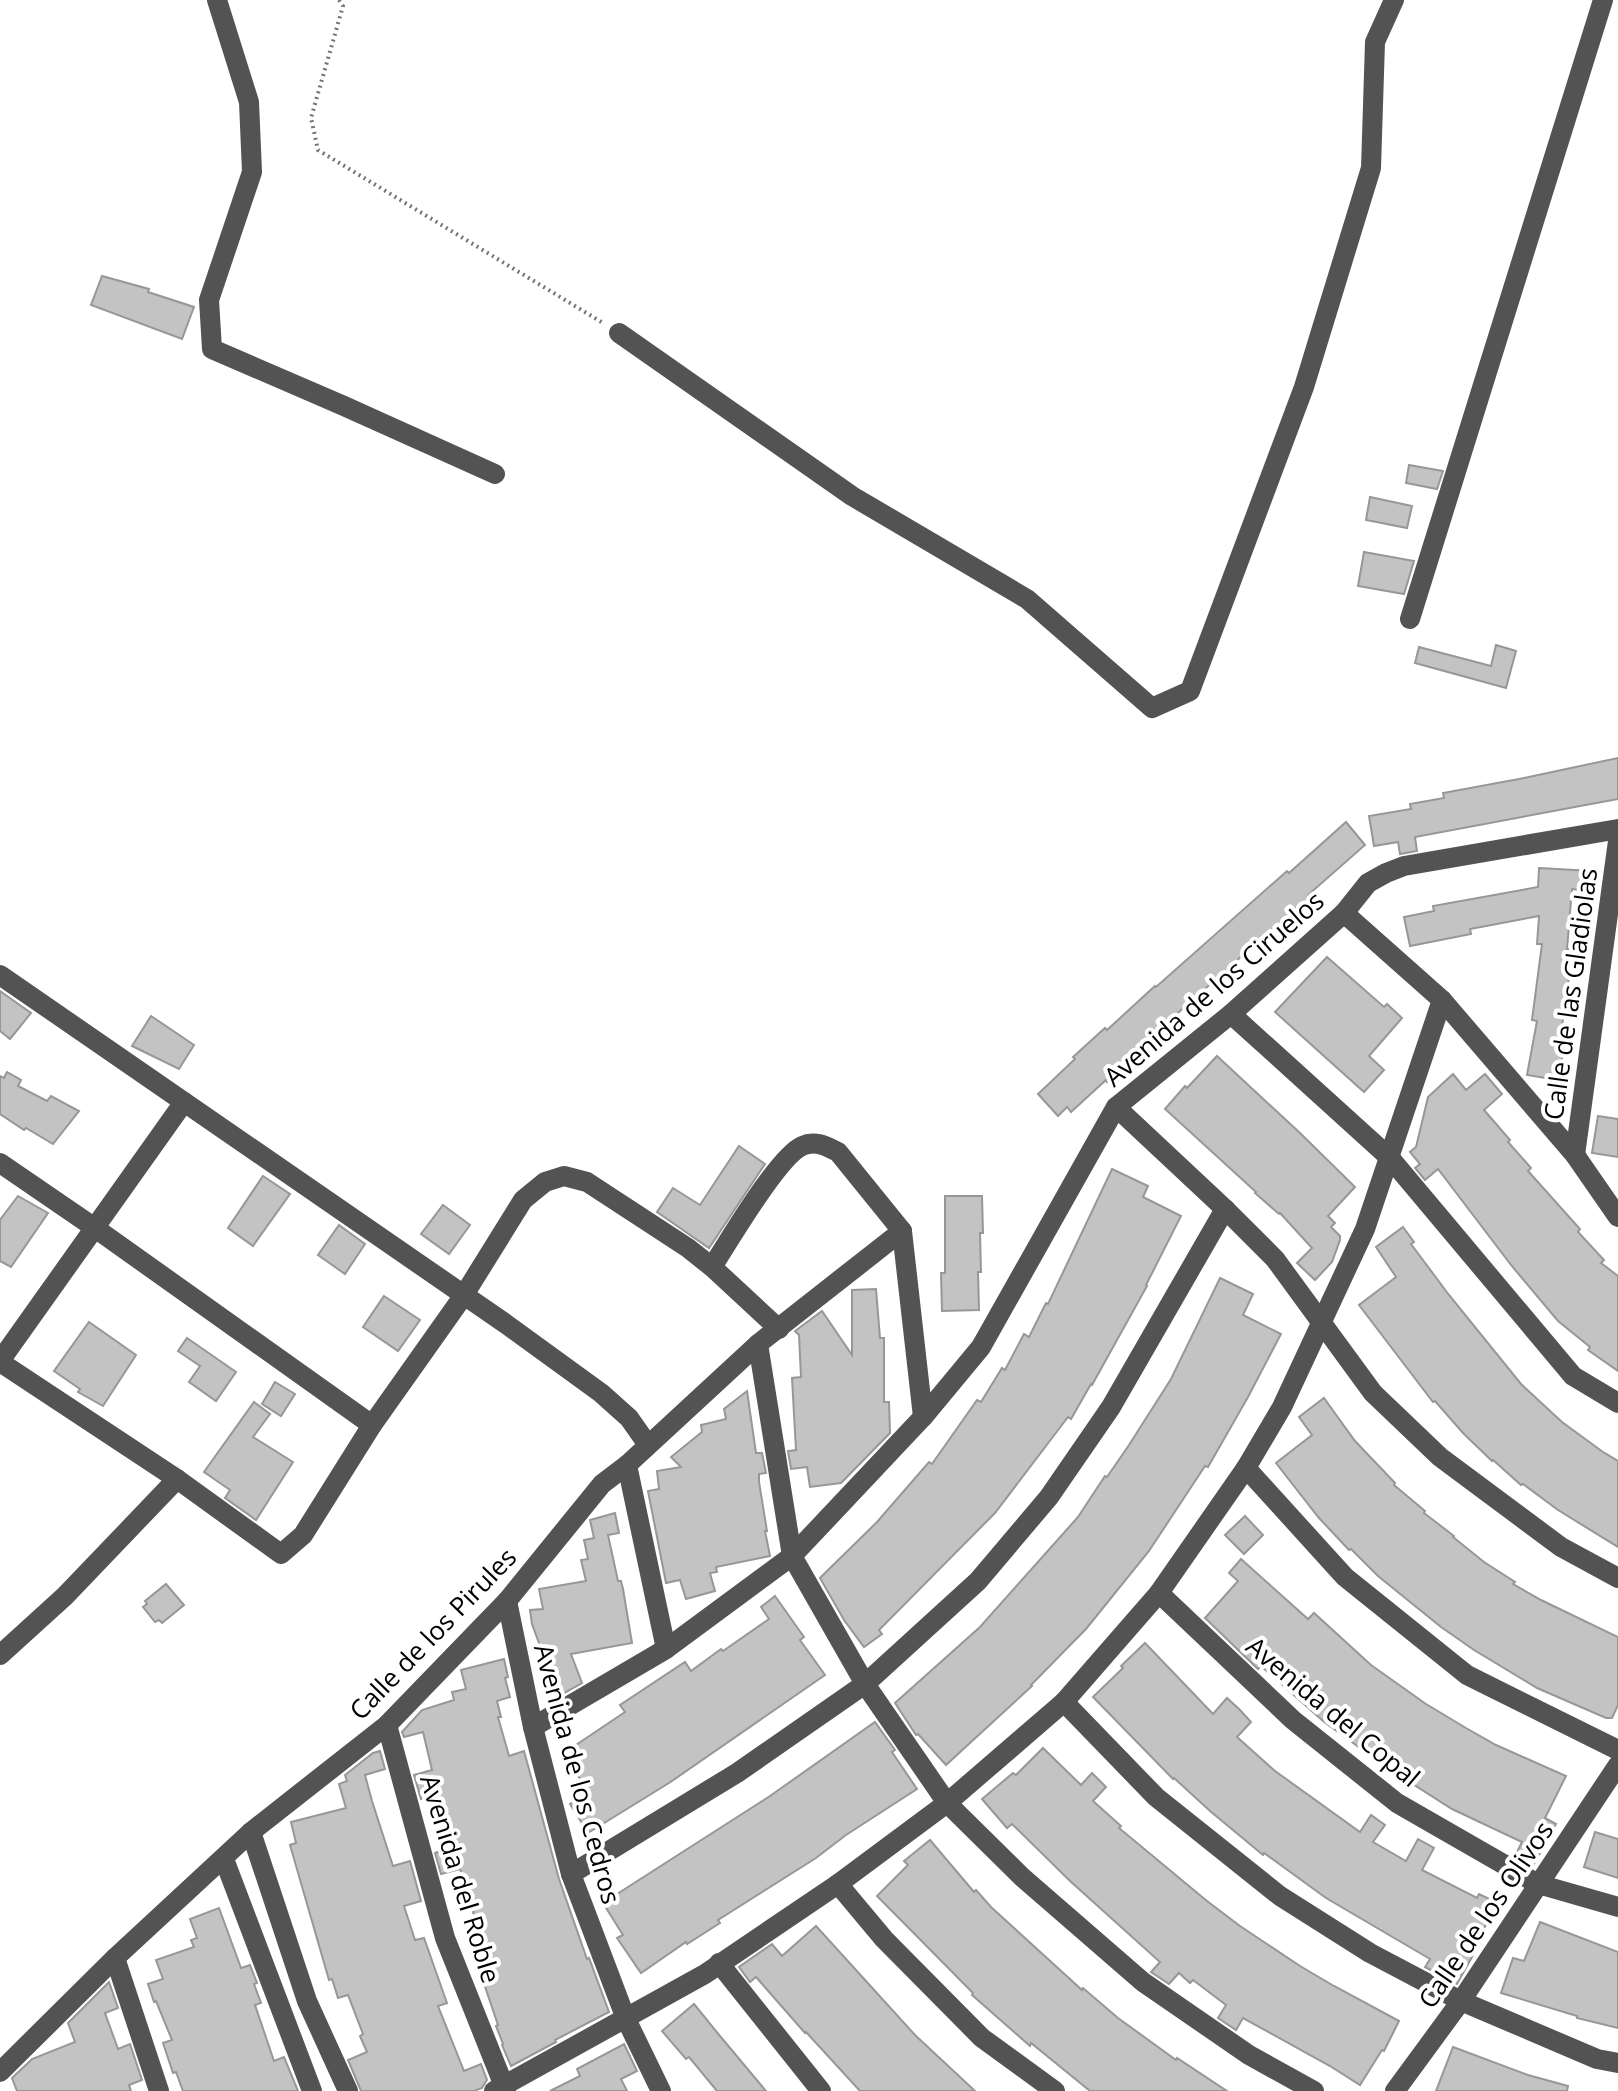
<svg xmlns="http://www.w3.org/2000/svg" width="1618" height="2091" font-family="'Open Sans',sans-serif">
  <rect width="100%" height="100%" fill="#fff"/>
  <!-- building -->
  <g fill="#c3c3c3" stroke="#979797" stroke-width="2">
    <polygon points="102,276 149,289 148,292 194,307 182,339 91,305"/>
    <polygon points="1409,465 1443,471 1437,489 1406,483"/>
    <polygon points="1370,497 1412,506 1407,528 1366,520"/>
    <polygon points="1364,552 1414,561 1404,594 1358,586"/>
    <polygon points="1496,645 1516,651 1506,688 1415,663 1419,647 1491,666"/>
    <polygon points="1618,758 1618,799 1415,837 1417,851 1400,854 1398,842 1374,846 1369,816 1411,809 1410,804 1444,798 1443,793 1519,779"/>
    <polygon points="1346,822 1365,845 1308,895 1320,909 1308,920 1297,907 1179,1012 1107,1082 1106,1080 1071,1112 1067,1107 1058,1116 1038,1094 1075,1059 1073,1057 1105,1028 1107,1030 1155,986 1156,987 1287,871 1289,873"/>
    <polygon points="1539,868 1592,871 1591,891 1572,889 1567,949 1573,949 1562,1026 1567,1027 1561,1064 1567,1065 1564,1081 1527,1075 1537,1021 1532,1020 1542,944 1537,944 1539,916 1470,929 1471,934 1410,946 1404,917 1434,911 1433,906 1538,887"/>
    <polygon points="1327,957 1384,1007 1387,1004 1402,1018 1369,1056 1384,1070 1364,1092 1275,1012"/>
    <polygon points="0,991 31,1013 10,1039 0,1031"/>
    <polygon points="151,1016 194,1045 179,1069 132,1046"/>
    <polygon points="1217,1056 1300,1133 1355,1187 1328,1216 1335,1223 1331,1227 1340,1236 1340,1240 1332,1262 1315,1280 1297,1263 1312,1248 1280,1213 1279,1214 1255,1193 1256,1192 1165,1109 1185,1086 1187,1088"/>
    <polygon points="7,1072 21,1080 18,1086 47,1101 51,1096 79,1111 53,1144 26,1128 24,1130 0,1114 0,1076 4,1078"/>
    <polygon points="1453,1074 1466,1090 1485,1074 1502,1094 1484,1110 1510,1140 1508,1142 1531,1168 1528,1171 1580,1229 1578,1232 1604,1260 1601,1263 1618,1276 1618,1371 1588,1350 1590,1347 1558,1321 1511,1265 1438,1169 1425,1180 1415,1168 1420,1164 1410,1152 1416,1147 1428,1097"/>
    <polygon points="1598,1116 1618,1119 1618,1157 1592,1153"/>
    <polygon points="739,1146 765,1164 709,1248 657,1212 673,1188 700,1205"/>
    <polygon points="1112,1169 1148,1186 1143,1197 1181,1216 1146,1285 1147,1286 1092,1385 1091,1384 1071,1419 1068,1417 995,1513 879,1630 882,1634 864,1647 844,1620 820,1578 877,1522 929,1462 932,1464 977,1400 981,1402 1002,1368 1005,1370 1024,1334 1029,1337 1046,1303 1048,1304"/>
    <polygon points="263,1176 290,1194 253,1246 228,1228"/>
    <polygon points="18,1196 48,1213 11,1267 0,1261 0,1220"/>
    <polygon points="945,1196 982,1196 983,1233 980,1233 981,1272 978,1272 979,1310 942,1311 941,1273 945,1273"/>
    <polygon points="443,1205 470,1225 449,1254 421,1234"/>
    <polygon points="339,1225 365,1244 345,1274 318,1255"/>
    <polygon points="1403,1227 1414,1242 1411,1244 1449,1295 1521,1384 1562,1422 1603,1452 1618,1461 1618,1547 1558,1510 1523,1484 1521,1485 1493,1460 1492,1461 1463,1433 1435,1401 1433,1402 1359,1305 1396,1277 1376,1247"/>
    <polygon points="1220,1278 1253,1294 1243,1315 1281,1334 1248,1397 1208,1467 1205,1466 1149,1551 1086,1629 1031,1685 1032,1686 946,1765 918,1734 916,1735 895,1703 980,1627 1078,1517 1105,1476 1107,1477 1129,1445 1171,1379"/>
    <polygon points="876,1289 880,1338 884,1338 884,1402 889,1402 890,1433 841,1483 810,1487 807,1467 791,1469 788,1451 796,1450 792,1378 801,1377 799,1335 795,1331 822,1311 852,1355 852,1290"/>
    <polygon points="384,1296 420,1320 398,1351 363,1327"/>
    <polygon points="89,1322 136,1355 103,1406 78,1392 80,1389 54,1371"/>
    <polygon points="187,1338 236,1372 216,1401 189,1382 200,1366 178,1351"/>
    <polygon points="275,1382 295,1394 281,1416 262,1404"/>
    <polygon points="747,1391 756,1453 762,1453 766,1473 759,1474 759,1482 767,1531 765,1531 770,1556 716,1567 717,1572 710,1573 715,1591 686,1599 680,1580 666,1583 648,1491 659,1489 657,1471 681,1467 671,1457 702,1432 701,1425 726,1419 724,1409"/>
    <polygon points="1324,1398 1355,1441 1395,1483 1394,1485 1425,1511 1424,1513 1454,1536 1453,1537 1484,1562 1515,1582 1513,1584 1541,1600 1618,1637 1618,1705 1612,1718 1606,1718 1537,1688 1474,1650 1441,1627 1378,1576 1351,1549 1349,1550 1319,1518 1276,1463 1312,1435 1299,1417"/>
    <polygon points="254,1402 270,1414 253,1437 293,1462 256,1520 225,1498 230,1490 204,1472"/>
    <polygon points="615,1513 619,1533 608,1535 618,1581 621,1581 623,1589 632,1643 571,1654 582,1683 557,1697 541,1658 544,1657 532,1624 530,1610 543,1609 539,1589 586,1581 581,1560 588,1559 584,1540 594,1538 590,1520"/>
    <polygon points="1245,1516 1263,1535 1244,1554 1225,1535"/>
    <polygon points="1241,1559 1308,1619 1314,1613 1371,1665 1426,1704 1466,1728 1496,1745 1566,1776 1545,1818 1556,1824 1533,1866 1515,1856 1522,1842 1452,1809 1386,1767 1323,1721 1261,1666 1258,1669 1205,1618 1238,1581 1229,1573"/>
    <polygon points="166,1584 184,1605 162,1623 159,1620 155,1622 143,1607 147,1604 145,1601"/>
    <polygon points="775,1596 804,1637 800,1640 825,1675 669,1783 588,1833 570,1804 588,1792 564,1753 625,1712 620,1705 685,1662 691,1671 721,1649 723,1651 769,1619 761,1607"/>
    <polygon points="1145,1643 1213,1714 1227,1698 1240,1710 1251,1722 1237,1737 1275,1771 1360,1832 1371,1815 1385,1825 1373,1842 1406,1861 1418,1839 1434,1848 1422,1870 1477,1898 1479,1894 1496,1902 1479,1940 1481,1941 1457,1984 1425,1967 1430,1959 1326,1898 1264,1853 1263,1855 1210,1811 1174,1778 1173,1779 1093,1697 1123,1668 1121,1666"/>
    <polygon points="504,1659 508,1677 505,1678 510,1697 497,1701 501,1717 498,1717 509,1756 524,1751 559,1879 587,1959 589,1958 609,2012 555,2040 556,2042 511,2066 502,2045 503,2044 496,2026 498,2025 478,1966 488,1963 473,1912 474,1911 460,1869 441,1874 435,1853 441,1851 436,1833 438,1832 429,1797 421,1799 414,1775 432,1770 423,1732 404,1737 402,1732 422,1710 454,1700 452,1692 466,1689 461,1670"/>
    <polygon points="875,1722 895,1750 892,1752 917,1789 846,1835 816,1858 718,1920 720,1923 687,1944 686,1942 641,1973 617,1938 623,1935 603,1903 770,1796"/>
    <polygon points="1043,1748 1081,1785 1092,1773 1106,1787 1093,1801 1121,1826 1119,1828 1207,1901 1240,1926 1300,1966 1334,1986 1399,2021 1384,2051 1382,2050 1360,2085 1330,2066 1243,2018 1236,2030 1218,2018 1226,2005 1193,1980 1190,1983 1179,1973 1169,1984 1151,1972 1160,1962 1070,1881 1012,1824 1007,1828 982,1799 1013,1773 1016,1775"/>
    <polygon points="380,1751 385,1769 365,1775 372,1801 393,1866 410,1861 421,1901 404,1906 415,1940 424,1938 447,2003 438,2006 464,2071 481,2064 487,2080 482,2088 474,2091 361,2091 348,2060 367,2052 360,2036 363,2034 348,1995 338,1998 332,1979 329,1980 290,1845 296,1843 291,1822 346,1808 339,1784 347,1781 345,1775 373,1753"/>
    <polygon points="1595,1832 1618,1839 1618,1878 1584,1867"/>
    <polygon points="930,1840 974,1892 976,1890 991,1907 1082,1990 1083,1988 1118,2018 1176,2060 1177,2058 1227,2091 1090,2091 1031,2043 1030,2046 972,1995 973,1993 877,1896 908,1865 904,1861"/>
    <polygon points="219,1908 241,1968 250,1965 257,1983 254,1984 261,2003 255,2005 274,2061 284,2057 298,2091 183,2091 176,2072 173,2073 163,2043 172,2040 156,2001 154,2002 148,1984 163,1979 156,1960 194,1947 191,1940 197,1938 190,1919"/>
    <polygon points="1540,1922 1618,1952 1618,2028 1577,2018 1577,2016 1501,1993 1513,1958 1524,1961"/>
    <polygon points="816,1926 915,2035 975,2091 860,2091 806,2032 805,2033 756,1977 750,1982 739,1967 772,1944 782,1956"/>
    <polygon points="109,1982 118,2008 105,2013 118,2049 130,2044 142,2080 129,2085 131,2091 17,2091 12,2078 32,2059 75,2042 68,2023"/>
    <polygon points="694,2004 720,2036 766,2091 717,2091 689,2057 686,2059 662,2031"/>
    <polygon points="624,2044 637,2071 621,2079 627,2091 550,2091 580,2076 577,2069"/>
    <polygon points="1453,2047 1528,2075 1568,2086 1567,2091 1436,2091"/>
  </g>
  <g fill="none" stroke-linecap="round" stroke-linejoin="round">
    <!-- path -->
    <polyline stroke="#757575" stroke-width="4" stroke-dasharray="2 4" stroke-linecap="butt" points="339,0 343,6 311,118 318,150 603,323"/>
    <!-- minor -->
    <g stroke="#535353" stroke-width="20">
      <polyline points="217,0 249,102 252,172 209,300 212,349 344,406 495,474"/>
      <polyline points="619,333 852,496 1027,599 1152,708 1190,691 1304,387 1371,168 1375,42 1394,0"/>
      <polyline points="1410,619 1603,0"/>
      <polyline points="1344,913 1442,1000 1575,1155 1618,1217"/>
      <polyline points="0,975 506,1324 601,1393 629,1418 648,1445"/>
      <polyline points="1231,1014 1390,1158 1573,1376 1618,1403"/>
      <polyline points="1116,1107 1225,1209 1275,1259 1373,1393 1440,1457 1561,1547 1618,1578"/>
      <polyline points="1575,1155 1618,841"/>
      <polyline points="0,1163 95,1228 372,1425"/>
      <path d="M 712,1267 C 729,1241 778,1157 802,1146 C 815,1140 826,1146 838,1152 L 902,1231 L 923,1417"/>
      <polyline points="758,1344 792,1556 865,1684 947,1803 1022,1877 1143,1982 1249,2055 1314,2091"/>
      <polyline points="0,1361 184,1102"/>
      <polyline points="0,1362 177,1479 281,1554 303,1535 372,1425 464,1295 523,1200 545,1182 564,1176 587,1182 688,1248 712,1267 779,1329"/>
      <polyline points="627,1465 666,1649"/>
      <polyline points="1246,1468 1345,1577 1467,1675 1618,1750"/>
      <polyline points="1159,1593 1293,1720 1397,1803 1538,1884 1618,1907"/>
      <polyline points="507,1601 533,1727 571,1874 626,2019 661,2091"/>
      <polyline points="0,1655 65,1596 177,1479"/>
      <polyline points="1064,1702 1156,1797 1280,1896 1370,1953 1461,2001 1597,2059 1618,2063"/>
      <polyline points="387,1725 445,1938 506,2091"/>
      <polyline points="533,1727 666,1649 792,1556 923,1417 981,1347 1116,1107 1231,1014 1344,913 1368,883 1386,873 1404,866 1618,829"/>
      <polyline points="251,1832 307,2001 348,2091"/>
      <polyline points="224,1859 312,2091"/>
      <polyline points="571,1874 737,1773 865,1684 978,1581 1049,1497 1111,1407 1225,1209"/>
      <polyline points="838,1884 884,1939 982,2038 1055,2091"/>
      <polyline points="115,1958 159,2091"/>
      <polyline points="719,1963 821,2091"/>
      <polyline points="0,2072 115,1958 251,1832 387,1725 507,1601 602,1484 627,1465 758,1344 902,1231"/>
      <polyline points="494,2091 705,1974 838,1884 947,1803 1064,1702 1159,1593 1246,1468 1282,1407 1365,1229 1442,1000"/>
      <polyline points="1395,2091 1461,2001 1618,1765"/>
    </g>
  </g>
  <g text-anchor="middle" stroke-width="8" stroke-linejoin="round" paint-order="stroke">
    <!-- street labels -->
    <g font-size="26" fill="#000" stroke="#fff">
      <text transform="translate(1214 989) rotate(-41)" y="9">Avenida de los Ciruelos</text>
      <text transform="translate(1571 994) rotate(-82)" y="9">Calle de las Gladiolas</text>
      <text transform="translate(433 1634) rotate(-46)" y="9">Calle de los Pirules</text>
      <text transform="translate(1333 1712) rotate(40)" y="9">Avenida del Copal</text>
      <text transform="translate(577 1774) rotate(75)" y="9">Avenida de los Cedros</text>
      <text transform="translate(460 1879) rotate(73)" y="9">Avenida del Roble</text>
      <text transform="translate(1486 1915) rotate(-56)" y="9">Calle de los Olivos</text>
    </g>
  </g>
</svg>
